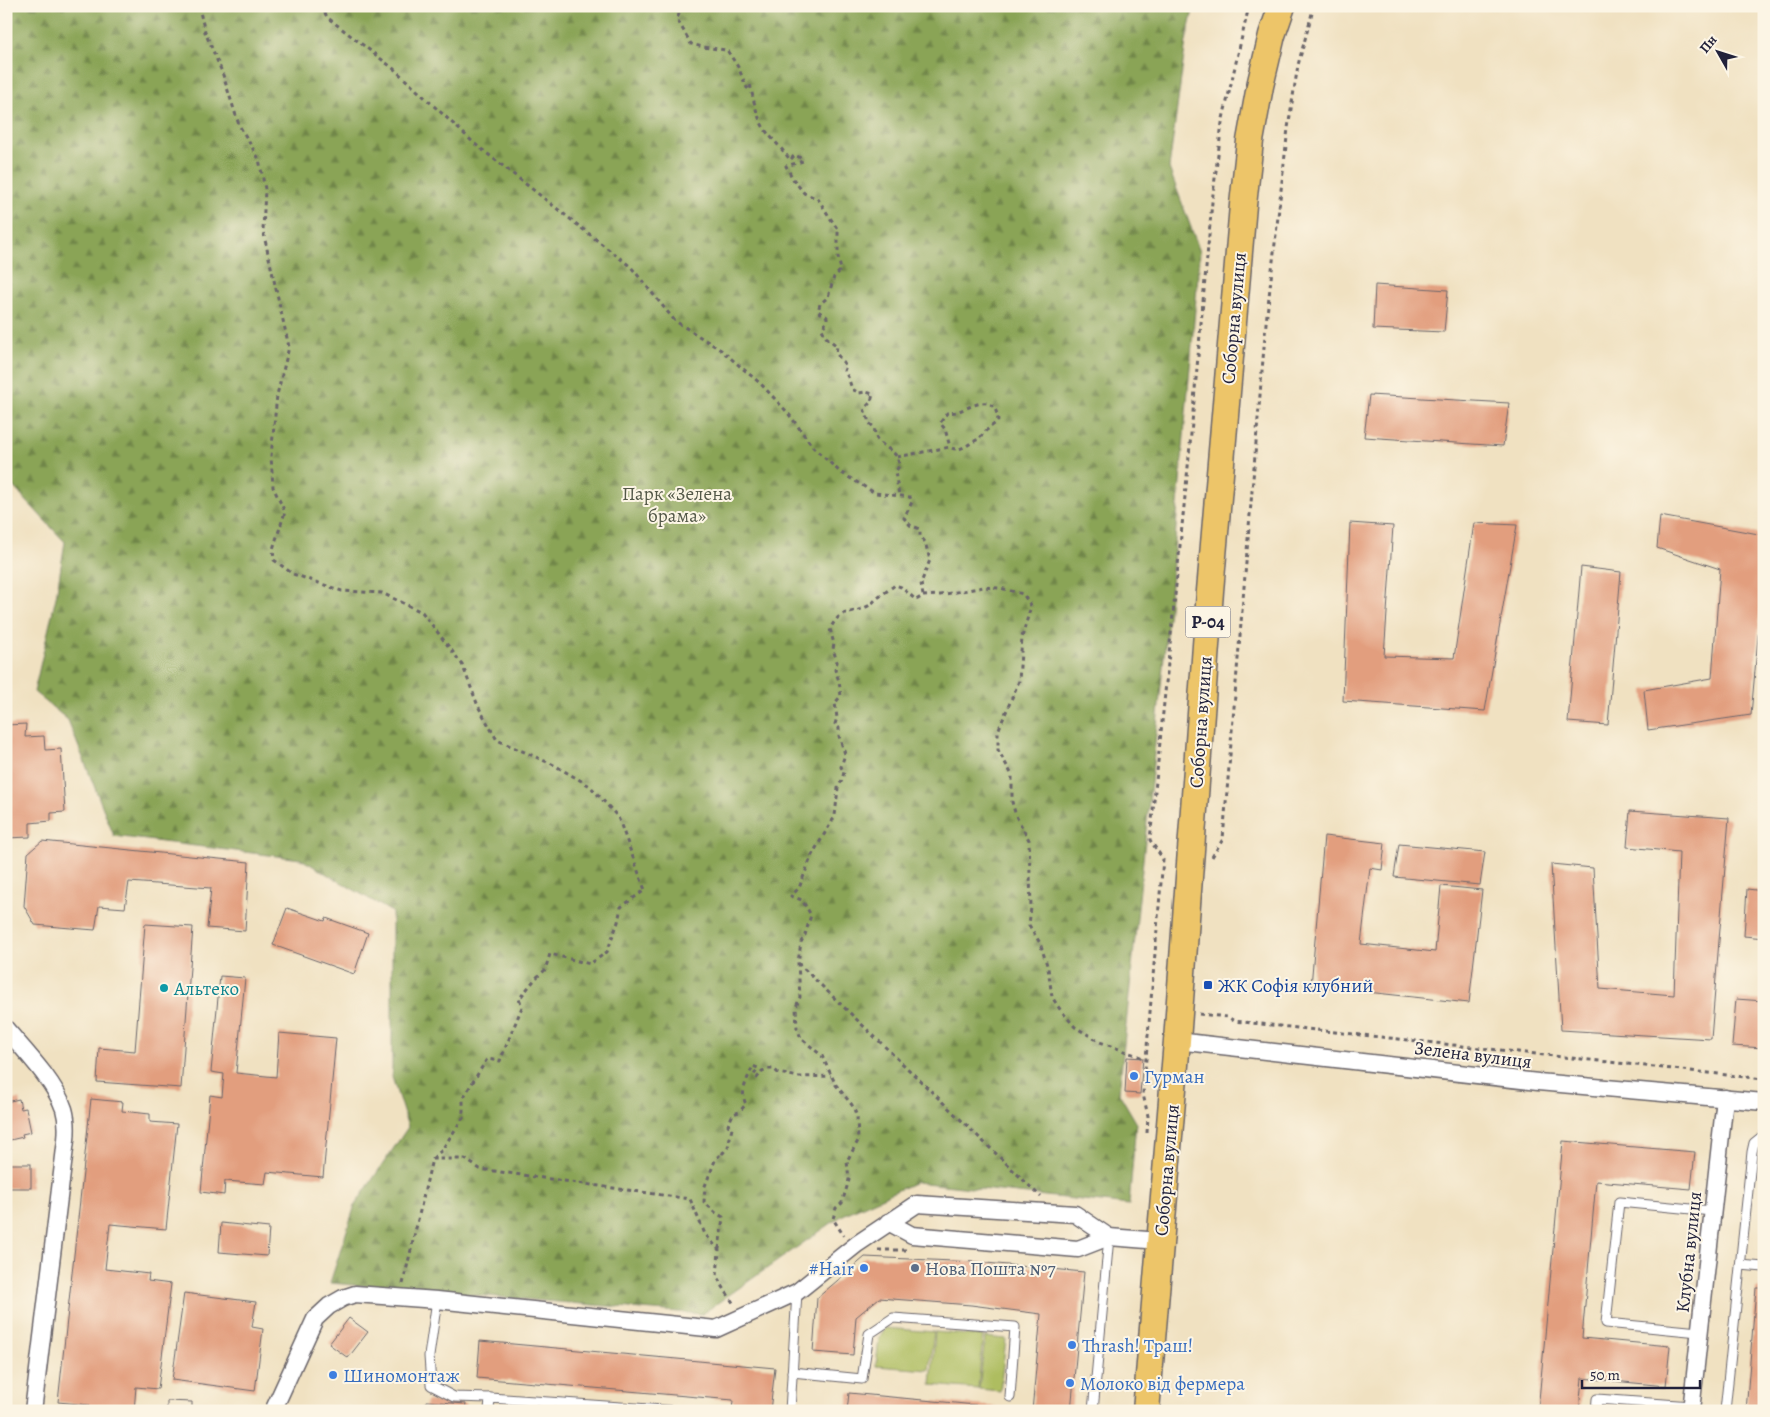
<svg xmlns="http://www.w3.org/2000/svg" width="1770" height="1417" font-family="Alegreya,serif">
  <defs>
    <pattern id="forest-firs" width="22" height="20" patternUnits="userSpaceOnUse" patternTransform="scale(1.25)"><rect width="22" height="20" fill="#8aa456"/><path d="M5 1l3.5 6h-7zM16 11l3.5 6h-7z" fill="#708548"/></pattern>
  </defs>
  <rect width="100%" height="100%" fill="#fcf5e5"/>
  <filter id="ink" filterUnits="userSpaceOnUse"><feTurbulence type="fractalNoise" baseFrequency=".02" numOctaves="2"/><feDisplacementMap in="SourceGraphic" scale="10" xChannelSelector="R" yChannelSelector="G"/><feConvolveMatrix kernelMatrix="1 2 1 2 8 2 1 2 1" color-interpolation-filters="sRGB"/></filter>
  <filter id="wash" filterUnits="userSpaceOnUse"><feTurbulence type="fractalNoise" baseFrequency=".0096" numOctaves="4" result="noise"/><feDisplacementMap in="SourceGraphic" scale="20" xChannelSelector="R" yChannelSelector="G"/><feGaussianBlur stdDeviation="1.12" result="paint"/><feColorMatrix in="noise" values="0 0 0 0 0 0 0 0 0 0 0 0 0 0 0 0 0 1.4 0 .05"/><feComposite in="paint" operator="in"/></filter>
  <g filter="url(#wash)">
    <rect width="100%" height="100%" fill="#f0e1c1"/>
    <!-- green -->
    <g fill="#aebd60" stroke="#68704e">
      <polygon points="885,1328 934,1332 929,1370 876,1366 879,1338"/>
      <polygon points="935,1332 983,1336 978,1389 931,1385"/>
      <polygon points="985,1337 1006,1339 1000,1391 979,1389"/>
    </g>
    <!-- forest -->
    <polygon fill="url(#forest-firs)" stroke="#566348" points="6,6 1194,6 1186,41 1169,168 1200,252 1169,608 1119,1093 1136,1122 1129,1205 916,1182 843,1215 702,1314 330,1283 355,1205 408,1127 392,1077 392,912 301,859 114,836 68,720 34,692 56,597 65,542 6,479"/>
    <g id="blocks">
      <!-- building -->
      <g fill="#e29e7e">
        <polygon points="1375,285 1448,290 1444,332 1373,329"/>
        <polygon points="1369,395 1509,403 1503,446 1364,437"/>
        <polygon points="1660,516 1764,535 1764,570 1751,715 1648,730 1644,690 1712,678 1720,569 1657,548"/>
        <polygon points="1350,523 1393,526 1384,656 1454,658 1474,523 1517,525 1485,711 1343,701"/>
        <polygon points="1581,567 1621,572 1608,725 1568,722"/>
        <polygon points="26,724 25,737 44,736 45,750 61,749 65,812 51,813 51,821 30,823 30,837 6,838 6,725"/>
        <polygon points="1630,811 1729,818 1711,1039 1561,1030 1551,864 1593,868 1600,989 1674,995 1679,852 1627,847"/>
        <polygon points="1324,836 1385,843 1382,870 1370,868 1361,944 1435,952 1441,886 1482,890 1469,1003 1311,986"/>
        <polygon points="42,841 249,862 245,931 207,928 211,888 129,882 125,908 99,906 95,930 35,925 24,906 28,853"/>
        <polygon points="1399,844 1485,852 1480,885 1394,877"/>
        <polygon points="1747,889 1764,891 1764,938 1744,936"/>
        <polygon points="287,908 325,921 326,918 368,933 354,974 273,945"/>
        <polygon points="145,924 193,927 181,1088 97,1082 99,1048 135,1051"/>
        <polygon points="220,976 245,978 236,1073 276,1077 279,1033 336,1038 323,1177 267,1172 265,1184 225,1181 224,1195 201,1192 210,1095 222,1097 224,1074 211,1072"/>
        <polygon points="1736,999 1764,1001 1764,1048 1732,1046"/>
        <polygon points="1127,1057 1143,1058 1140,1094 1125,1093"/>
        <polygon points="19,1099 21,1109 26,1108 31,1132 22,1134 23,1137 6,1141 6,1102"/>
        <polygon points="91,1099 123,1102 122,1111 150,1114 150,1122 177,1124 166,1229 110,1224 105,1269 149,1274 148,1281 171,1284 158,1389 136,1387 134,1411 88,1411 89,1405 58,1402"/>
        <polygon points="1563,1141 1695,1152 1691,1189 1596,1181 1582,1338 1670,1346 1666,1386 1582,1378 1579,1411 1538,1411"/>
        <rect x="6" y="1164" width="25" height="24"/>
        <polygon points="221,1223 269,1228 267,1256 219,1252"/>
        <polygon points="865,1257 975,1262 1084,1272 1071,1411 1032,1411 1041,1314 971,1305 879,1298 856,1317 853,1355 813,1352 817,1298"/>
        <polygon points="1756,1288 1764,1288 1764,1411 1746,1411"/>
        <polygon points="184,1293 256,1302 252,1327 263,1329 255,1391 172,1380"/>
        <polygon points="349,1318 368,1332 348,1358 329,1344"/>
        <polygon points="480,1341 775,1368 770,1411 732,1411 733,1400 477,1378"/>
        <polygon points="849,1393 1018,1409 1018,1411 847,1411"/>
        <polygon points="167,1401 192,1402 192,1411 167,1411"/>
        <polygon points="426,1401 466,1404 465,1411 425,1411"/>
      </g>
    </g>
  </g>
  <g filter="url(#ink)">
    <use href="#blocks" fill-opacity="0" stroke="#6a656a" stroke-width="1"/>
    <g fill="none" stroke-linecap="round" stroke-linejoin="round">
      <!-- lane casing -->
      <g stroke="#6a656a" stroke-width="11">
        <g id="lane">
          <polyline points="1740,1265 1764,1267"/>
          <polyline points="437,1300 429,1356 431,1385 454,1397 490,1398"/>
          <polyline points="1699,1332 1606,1323 1619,1202 1712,1211"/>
          <polyline points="792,1372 862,1379 869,1334 893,1318 1015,1327 1010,1397"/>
          <polyline points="489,1411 490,1398 678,1411"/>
          <polyline points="790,1411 797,1292"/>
          <polyline points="1093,1411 1109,1237"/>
          <polyline points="1596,1411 1597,1399 1691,1406"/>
          <polyline points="1725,1411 1752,1152 1754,1143 1764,1135"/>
        </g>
      </g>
      <!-- street casing -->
      <g stroke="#6a656a" stroke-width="19">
        <g id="street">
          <path d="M 6,1029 C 24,1050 55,1082 64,1109 C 67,1119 67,1130 66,1140 L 33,1411"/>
          <polyline points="1177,1041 1538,1082 1764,1102"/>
          <polyline points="888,1222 912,1235 1078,1249 1109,1237 1160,1241"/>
          <polyline points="273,1411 315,1319 329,1306 343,1298 355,1294 437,1300 716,1329 797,1292 857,1244 917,1204 1075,1214 1109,1237"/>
          <polyline points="1691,1411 1725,1098"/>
        </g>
      </g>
      <!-- primary casing -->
      <g stroke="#6a656a" stroke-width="29">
        <polyline id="primary" points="1146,1411 1177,1041 1210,591 1243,205 1250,141 1260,86 1272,35 1282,6"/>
      </g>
      <!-- path -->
      <g stroke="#6a656a" stroke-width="3" stroke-dasharray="4 4" stroke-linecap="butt">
        <polyline points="200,6 200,12 205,32 222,72 239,125 259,159 265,189 263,231 289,347 277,395 271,456 273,487 285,512 273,549 274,560 293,574 342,591 382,593 422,612 462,664 478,706 497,740 554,765 590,786 618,817 645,890 621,907 618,922 607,952 590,964 550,954 545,970 536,978 519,999 522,1007 500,1061 487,1059 463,1098 463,1118 441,1151 432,1159"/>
        <path d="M 320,6 L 328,18 L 394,69 L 475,144 L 631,267 L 675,321 L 721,350 L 761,384 L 788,413 L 813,447 L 840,472 L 875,493 L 910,497 L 912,502 L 904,518 L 910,525 L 920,529 L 920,536 L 925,542 L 930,560 L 921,583 L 923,596 L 916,600 L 901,587 L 895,585 C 890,589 884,593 879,597 C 874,600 872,605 866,607 C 847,616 842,607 830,629 L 834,644 L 833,649 L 837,662 L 835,670 L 839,681 L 841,696 L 835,703 L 837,718 L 835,724 L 839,728 L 839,736 L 845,754 L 841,767 L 844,772 L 842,780 L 838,788 L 835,816 L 812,855 L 799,888 L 791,896 L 802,900 L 811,915 L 805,935 L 801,942 L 798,963 L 800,997 L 796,1007 L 797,1028 L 801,1038 L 822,1056 L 836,1085 L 852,1105 L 857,1116 L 858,1141 L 847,1161 L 849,1180 L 842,1203 L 836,1208 L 833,1219 L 844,1236"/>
        <path d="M 677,6 L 679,14 L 677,19 L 691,44 L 703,47 L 727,50 L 738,67 L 747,88 L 750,84 C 754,101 757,122 770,136 C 777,144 784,151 790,160 L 795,155 L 799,157 L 803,161 L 786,166 L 793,179 L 804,193 L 818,199 L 838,230 L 838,257 L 841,270 L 834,277 L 828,297 L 820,304 L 818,311 L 827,317 L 827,321 L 822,329 L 826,337 L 837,346 L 836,353 L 846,366 L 844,371 L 848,377 L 852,389 L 859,393 L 866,392 L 873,394 L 871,402 L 864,409 L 868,419 L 868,422 L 875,428 C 872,444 890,446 897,457 C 897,457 899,464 900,465 L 895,472 L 899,495"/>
        <path d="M 897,457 L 950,447 C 961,454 970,441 980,439 L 983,433 L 998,421 C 996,392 975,405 959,411 C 956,413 951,412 947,413 L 940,423 L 945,429 L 950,447"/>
        <polyline points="923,596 940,595 984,587 1000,588 1023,594 1031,606 1022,637 1019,681 998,731 998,750 1012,775 1012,802 1016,816 1029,840 1031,907 1029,925 1040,943 1048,968 1052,997 1059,1008 1075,1027 1100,1042 1146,1059"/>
        <polyline points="1212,857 1223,839 1266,323 1288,128 1298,65 1314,6"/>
        <polyline points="798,963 1041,1197"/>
        <polyline points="1199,1014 1228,1017 1234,1021 1764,1079"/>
        <polyline points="1147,1133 1148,1116 1143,1094 1163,859 1150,840 1188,467 1212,202 1222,123 1249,6"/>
        <path d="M 719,1249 L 723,1217 L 716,1213 L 704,1202 L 705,1186 L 716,1158 L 719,1156 L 720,1152 L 723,1153 L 728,1147 L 732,1128 L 728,1125 L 733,1114 L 739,1112 L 746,1104 C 739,1092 748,1078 753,1066 L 758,1068 L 754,1075 L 757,1078 L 762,1071 L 768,1069 L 774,1069 L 778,1073 L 799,1077 L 831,1076"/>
        <polyline points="878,1250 907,1250"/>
        <polyline points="403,1284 432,1159 465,1159 480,1169 690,1199 705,1234 719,1250 717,1277 735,1306"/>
      </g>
      <!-- lane -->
      <use href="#lane" stroke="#fff" stroke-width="9"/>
      <!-- street -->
      <use href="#street" stroke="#fff" stroke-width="16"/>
      <!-- primary -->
      <use href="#primary" stroke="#edc569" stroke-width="26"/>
    </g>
  </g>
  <!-- markers -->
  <rect fill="#1a4fb4" stroke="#fcf5e5" stroke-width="2" x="1203" y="980" width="10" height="10" rx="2.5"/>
  <circle fill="#0f9aa8" stroke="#fcf5e5" stroke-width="2" cx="164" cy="988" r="5"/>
  <g fill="#3f7fe0" stroke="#fcf5e5" stroke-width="2">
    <circle cx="1134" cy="1076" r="5"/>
    <circle cx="864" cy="1268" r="5"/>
    <circle cx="1072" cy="1345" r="5"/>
    <circle cx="333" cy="1375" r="5"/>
    <circle cx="1070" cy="1383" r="5"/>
  </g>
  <circle fill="#5c6f8a" stroke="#fcf5e5" stroke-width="2" cx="915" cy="1268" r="5"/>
  <g text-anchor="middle" stroke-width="4" stroke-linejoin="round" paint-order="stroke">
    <!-- shield labels -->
    <rect fill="#fcf5e5" stroke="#63616e" stroke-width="1" x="1185.5" y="606.5" width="45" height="31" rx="4"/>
    <g font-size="18" font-weight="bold" fill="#22223b">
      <text x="1208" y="628">Р-04</text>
    </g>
    <!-- street labels -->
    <g font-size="19" fill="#22223b" stroke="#fcf5e5">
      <text transform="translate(1233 318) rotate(-85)" y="7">Соборна вулиця</text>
      <text transform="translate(1200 722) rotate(-86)" y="7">Соборна вулиця</text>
      <text transform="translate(1473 1054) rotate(7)" y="7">Зелена вулиця</text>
      <text transform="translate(1166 1170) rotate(-85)" y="7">Соборна вулиця</text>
      <text transform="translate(1688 1252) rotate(-84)" y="7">Клубна вулиця</text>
    </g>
    <!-- park labels -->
    <g font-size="19" fill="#535848" stroke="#fcf5e5">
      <text x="677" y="500">Парк «Зелена<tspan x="677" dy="22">брама»</tspan></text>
    </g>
    <!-- transit labels -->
    <g font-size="19" fill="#164399" stroke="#fcf5e5" text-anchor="start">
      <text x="1218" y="992">ЖК Софія клубний</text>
    </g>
    <!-- culture labels -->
    <g font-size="19" fill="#0d838f" stroke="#fcf5e5" text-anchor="start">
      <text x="174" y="995">Альтеко</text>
    </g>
    <!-- shop labels -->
    <g font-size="19" fill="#366cbe" stroke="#fcf5e5" text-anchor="start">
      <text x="1144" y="1083">Гурман</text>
      <text x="854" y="1275" text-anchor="end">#Hair</text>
      <text x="1082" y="1352">Thrash! Траш!</text>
      <text x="343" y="1382">Шиномонтаж</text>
      <text x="1080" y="1390">Молоко від фермера</text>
    </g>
    <!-- service labels -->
    <g font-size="19" fill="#4e5e75" stroke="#fcf5e5" text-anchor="start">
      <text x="925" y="1275">Нова Пошта №7</text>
    </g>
  </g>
  <!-- margin -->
  <rect width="1770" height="1417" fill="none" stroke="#fcf5e5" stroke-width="25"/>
  <!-- north arrow -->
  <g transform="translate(1718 52) rotate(309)" stroke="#fcf5e5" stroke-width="4" paint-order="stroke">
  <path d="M0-4L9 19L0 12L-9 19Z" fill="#22223b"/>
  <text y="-8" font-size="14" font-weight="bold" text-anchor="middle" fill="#22223b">Пн</text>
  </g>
  <!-- scale -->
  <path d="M1582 1380v8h118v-8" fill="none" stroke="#22223b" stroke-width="2.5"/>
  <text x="1590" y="1380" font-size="15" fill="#22223b" stroke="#fcf5e5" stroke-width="4" paint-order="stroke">50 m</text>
</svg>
